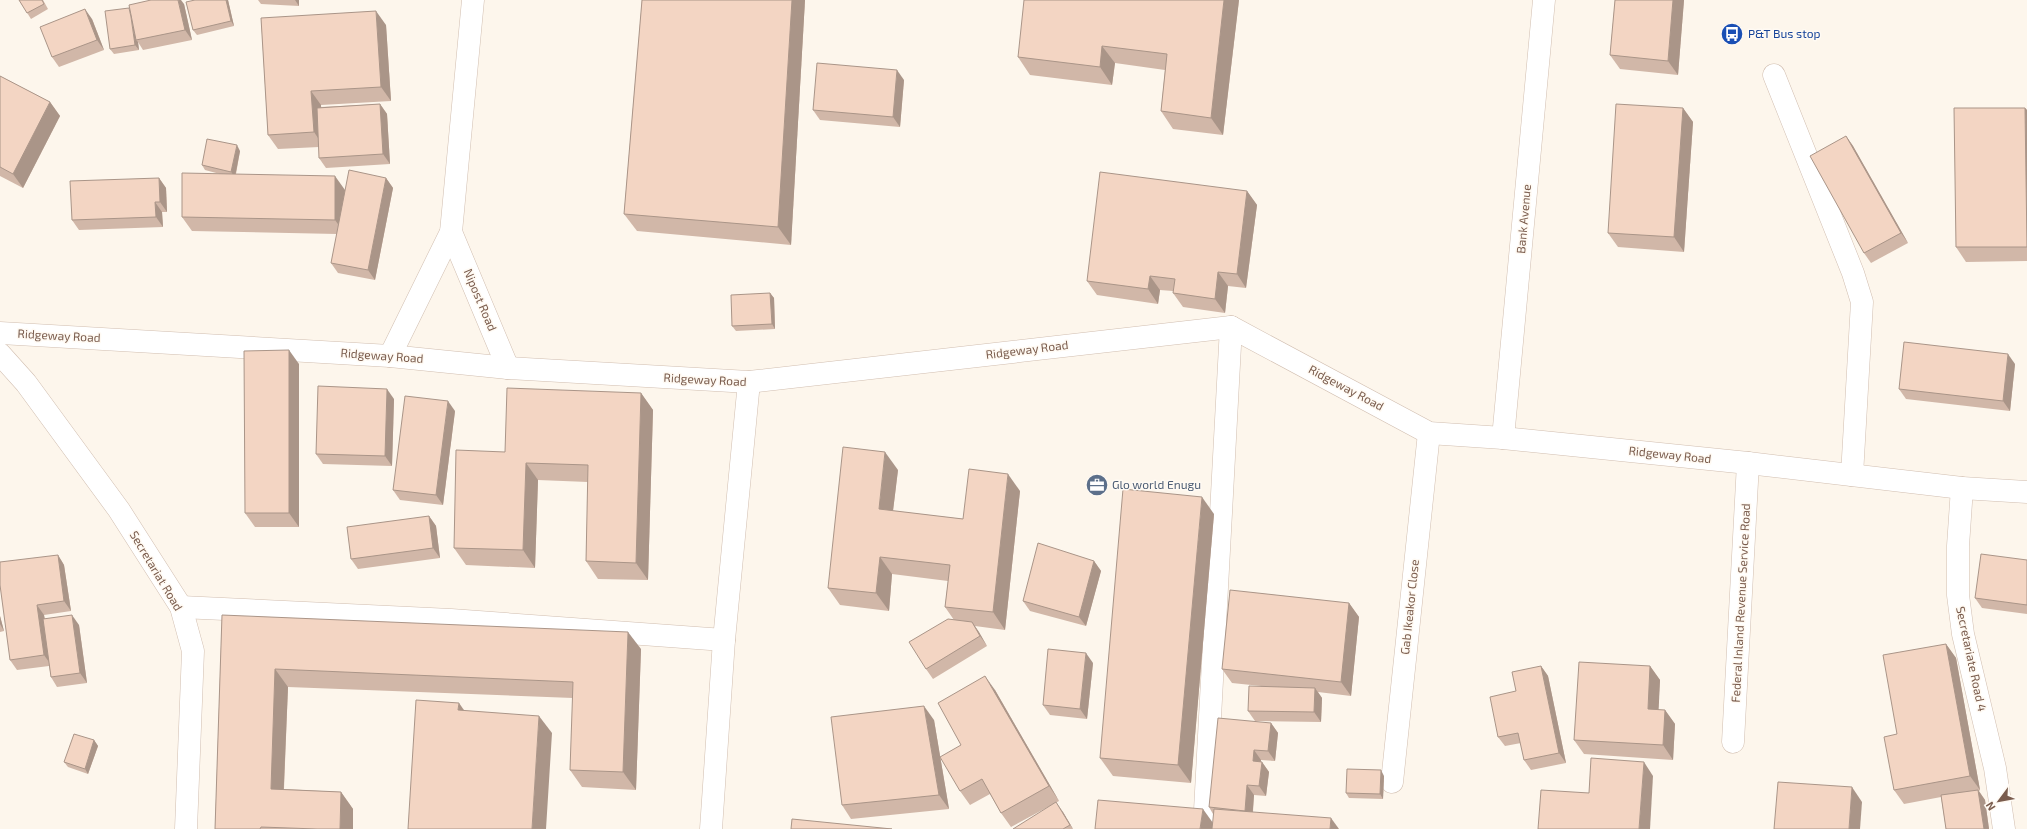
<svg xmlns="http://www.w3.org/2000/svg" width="2027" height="829" font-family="'Exo 2',sans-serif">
  <rect width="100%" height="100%" fill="#fdf6ec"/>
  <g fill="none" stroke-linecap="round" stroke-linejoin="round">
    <!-- minor casing -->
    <g stroke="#d1beb0" stroke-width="23">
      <g id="minor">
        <polyline points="1774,75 1853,273 1862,302 1852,475"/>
        <polyline points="451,232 508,368"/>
        <polyline points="0,333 390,356 508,368 749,382 1231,327 1429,433 1503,438 1748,463 1962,488 2027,492"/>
        <polyline points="0,354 26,383 119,510 181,607 193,651 186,829"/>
        <polyline points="390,356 451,232 473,0"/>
        <polyline points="1503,438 1544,0"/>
        <polyline points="1962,488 1958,546 1958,595 1963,634 1995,768 2004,829"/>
        <polyline points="181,607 451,620 724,640"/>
        <polyline points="1733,742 1748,463"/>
        <polyline points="1392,782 1429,433"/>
        <polyline points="711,829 724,640 749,382"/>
        <polyline points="1204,829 1231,327"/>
      </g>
    </g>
    <!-- minor -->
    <use href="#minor" stroke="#fff" stroke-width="22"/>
  </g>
  <!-- wall -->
  <g fill="#d1b7a8">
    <polygon points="19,0 43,0 48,9 31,19"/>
    <polygon points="228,0 234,26 197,35 193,30"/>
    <polygon points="258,0 299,0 299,6 261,4"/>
    <polygon points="642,0 805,0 791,245 637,231 624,214"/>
    <polygon points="1239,0 1223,135 1173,129 1161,111 1165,70 1115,63 1112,85 1030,75 1018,57"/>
    <polygon points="1615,0 1684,0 1678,75 1620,69 1610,55"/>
    <polygon points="184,4 192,40 143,50 138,42 139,50 114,54 110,49"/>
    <polygon points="261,18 386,25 391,101 321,105 321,107 380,104 387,114 390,164 326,168 319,158 319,147 278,149 268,135"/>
    <polygon points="92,19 104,50 59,67 52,57"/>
    <polygon points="0,76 50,102 60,116 23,188 0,176"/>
    <polygon points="904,80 900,127 820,120 813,110"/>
    <polygon points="1683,108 1693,122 1684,252 1618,247 1608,233"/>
    <polygon points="2025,108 2027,110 2027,261 1966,262 1956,247"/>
    <polygon points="1846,136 1853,146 1908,243 1871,263 1864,253"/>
    <polygon points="240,151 236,174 345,190 386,178 393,188 375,280 338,273 331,263 337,234 192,231 182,217 220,174 205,170 202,165"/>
    <polygon points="159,178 166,188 167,212 162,212 163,227 79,230 72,220"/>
    <polygon points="1247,191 1257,205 1246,288 1228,286 1225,313 1183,307 1173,293 1173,291 1160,290 1158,304 1097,295 1087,281"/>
    <polygon points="770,293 774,298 775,329 736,331 732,326"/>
    <polygon points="299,364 299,527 255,527 245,513"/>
    <polygon points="2015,364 2010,411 1906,399 1899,389"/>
    <polygon points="641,393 653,410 648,580 598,579 586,561 588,482 538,480 535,568 466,565 454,548 505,452"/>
    <polygon points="394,399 392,466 323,464 316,454"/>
    <polygon points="455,411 443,505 400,500 393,490"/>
    <polygon points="898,470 893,511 963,519 1020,491 1005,630 975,626 987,646 933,679 926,669 954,620 945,607 948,581 892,574 889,611 840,605 828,588"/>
    <polygon points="1214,514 1191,783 1113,776 1100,758"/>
    <polygon points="429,516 436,526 440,558 358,569 351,559"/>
    <polygon points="58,555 64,565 71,611 44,615 45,619 79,625 87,683 57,687 51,677 49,666 17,670 10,660"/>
    <polygon points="2027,560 2027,614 1982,608 1975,598"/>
    <polygon points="1094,561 1101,571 1086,626 1030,611 1023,601"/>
    <polygon points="1349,603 1359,617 1351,696 1318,692 1322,698 1321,722 1255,721 1248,711 1261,686 1232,683 1222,669"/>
    <polygon points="222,615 641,649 636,790 582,787 570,770 573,698 288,687 284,789 341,792 353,809 353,829 215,829"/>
    <polygon points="0,616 4,631 0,632"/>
    <polygon points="1946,644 1956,658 1980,790 1979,791 1985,800 1989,829 1946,829 1941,797 1904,804 1894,790 1897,734"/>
    <polygon points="1093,663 1087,719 1050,715 1043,705"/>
    <polygon points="1541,666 1548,676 1566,763 1531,770 1524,760 1521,743 1505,746 1498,737 1516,691"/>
    <polygon points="1650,666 1660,680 1658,710 1665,710 1675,724 1673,760 1584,754 1574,740"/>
    <polygon points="995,690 1059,801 1011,827 1001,813 990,794 970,805 960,791 961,745"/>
    <polygon points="934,720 949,809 851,819 842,805"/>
    <polygon points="1271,723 1278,733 1275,761 1261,760 1260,762 1262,762 1269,772 1266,796 1254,795 1253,812 1213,814 1209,807"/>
    <polygon points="94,740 98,746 88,774 68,767 64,762"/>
    <polygon points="1384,776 1383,799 1349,798 1346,793"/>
    <polygon points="1063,812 1073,829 1013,829"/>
  </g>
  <!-- shaded-wall -->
  <g fill="#aa9588">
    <polygon points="178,0 181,0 184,4 192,40 185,30"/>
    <polygon points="226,0 228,0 234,26 231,21"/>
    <polygon points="295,0 299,0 299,6"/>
    <polygon points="792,0 805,0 791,245 778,227"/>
    <polygon points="1224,0 1239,0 1223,135 1211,118"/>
    <polygon points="1673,0 1684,0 1678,75 1668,61"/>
    <polygon points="130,7 136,40 138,42 139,50 135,45"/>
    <polygon points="85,9 92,19 104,50 97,40"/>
    <polygon points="376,11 386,25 391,101 381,87"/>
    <polygon points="1102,46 1115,63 1112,85 1100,67"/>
    <polygon points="897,70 904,80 900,127 893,117"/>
    <polygon points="311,91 321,105 324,147 314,132"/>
    <polygon points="50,102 60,116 23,188 13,174"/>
    <polygon points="380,104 387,114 390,164 383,154"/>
    <polygon points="1683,108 1693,122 1684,252 1674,237"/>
    <polygon points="2025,108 2027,110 2027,247"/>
    <polygon points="1846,136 1853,146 1908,243 1901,233"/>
    <polygon points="237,145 240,151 235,177 231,172"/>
    <polygon points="335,176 345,190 345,234 335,220"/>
    <polygon points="159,178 166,188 167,212 160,202"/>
    <polygon points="386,178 393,188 375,280 368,270"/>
    <polygon points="1247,191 1257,205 1246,288 1237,274"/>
    <polygon points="155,202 162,212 163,227 156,217"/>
    <polygon points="1218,272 1228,286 1225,313 1215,299"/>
    <polygon points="1150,276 1160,290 1158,304 1148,289"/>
    <polygon points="770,293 774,298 775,329 772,324"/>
    <polygon points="289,350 299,364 299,527 289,513"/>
    <polygon points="2008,354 2015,364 2010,411 2003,401"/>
    <polygon points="387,389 394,399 392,466 385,456"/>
    <polygon points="641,393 653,410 648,580 636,563"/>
    <polygon points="448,401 455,411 443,505 436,495"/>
    <polygon points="885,452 898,470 891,527 879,509"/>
    <polygon points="526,463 538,480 535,568 523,550"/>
    <polygon points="1008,474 1020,491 1005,630 993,612"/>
    <polygon points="1202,497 1214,514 1191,783 1178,765"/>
    <polygon points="429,516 436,526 440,558 433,548"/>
    <polygon points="58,555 64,565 71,611 64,601"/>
    <polygon points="880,557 892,574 889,611 876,593"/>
    <polygon points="1094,561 1101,571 1086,626 1079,617"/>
    <polygon points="1349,603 1359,617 1351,696 1341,682"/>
    <polygon points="37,605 44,615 51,665 44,655"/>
    <polygon points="72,615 79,625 87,683 80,673"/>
    <polygon points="0,616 4,631 0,624"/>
    <polygon points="972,622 979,632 987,646 980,636"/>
    <polygon points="628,632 641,649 636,790 623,772"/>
    <polygon points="1946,644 1956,658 1980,790 1970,776"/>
    <polygon points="1086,653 1093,663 1087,719 1080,709"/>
    <polygon points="1541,666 1548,676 1566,763 1559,753"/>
    <polygon points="1650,666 1660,680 1658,723 1648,709"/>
    <polygon points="275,669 288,687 283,806 271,789"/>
    <polygon points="985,676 995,690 1059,801 1049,786"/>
    <polygon points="1315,688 1322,698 1321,722 1314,712"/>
    <polygon points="459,703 471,720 458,710"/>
    <polygon points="924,706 934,720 949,809 939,795"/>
    <polygon points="1665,710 1675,724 1673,760 1663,745"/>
    <polygon points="539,716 552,733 546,829 532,829"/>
    <polygon points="1271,723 1278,733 1275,761 1268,751"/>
    <polygon points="94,740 98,746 88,774 85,769"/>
    <polygon points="1254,750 1261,760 1260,771 1253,761"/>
    <polygon points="1262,762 1269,772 1266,796 1259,786"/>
    <polygon points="1644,762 1653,776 1650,829 1639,829"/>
    <polygon points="1381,770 1384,776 1383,799 1380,794"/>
    <polygon points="1247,785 1254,795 1252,821 1245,811"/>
    <polygon points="1852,787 1862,802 1860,829 1849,829"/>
    <polygon points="1978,790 1985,800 1989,829 1984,829"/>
    <polygon points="341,792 353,809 353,829 340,829"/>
    <polygon points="1056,802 1063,812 1073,829 1070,825"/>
    <polygon points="1203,809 1213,823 1212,829 1200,829"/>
    <polygon points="1331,818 1339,829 1330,829"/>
  </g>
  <!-- building -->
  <g fill="#f3d5c3" stroke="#aa9588">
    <polygon points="19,0 42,0 44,4 27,13"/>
    <polygon points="151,0 178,0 185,30 136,40 129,5"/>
    <polygon points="195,0 226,0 231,21 193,30 186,2"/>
    <polygon points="642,0 792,0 778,227 624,214"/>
    <polygon points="1024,0 1224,0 1211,118 1161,111 1167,54 1102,46 1100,67 1018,57"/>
    <polygon points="1615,0 1673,0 1668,61 1610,55"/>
    <polygon points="129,8 131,17 135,45 110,49 105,11"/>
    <polygon points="85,9 97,40 52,57 40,27"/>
    <polygon points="376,11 381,87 311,91 314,132 268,135 261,18"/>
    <polygon points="817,63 897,70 893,117 813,110"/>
    <polygon points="0,76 50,102 13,174 0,167"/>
    <polygon points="380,104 383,154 319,158 317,108"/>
    <polygon points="1616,104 1683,108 1674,237 1608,233"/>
    <polygon points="1954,108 2025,108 2027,247 1956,247"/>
    <polygon points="1846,136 1901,233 1864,253 1810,156"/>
    <polygon points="207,139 237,145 231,172 202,165"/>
    <polygon points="349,170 386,178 368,270 331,263"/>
    <polygon points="1100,172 1247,191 1237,274 1218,272 1215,299 1173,293 1175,279 1150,276 1148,289 1087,281"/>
    <polygon points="182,173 335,176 335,220 182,217"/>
    <polygon points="159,178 160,202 155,202 156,217 72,220 70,181"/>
    <polygon points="770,293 772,324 732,326 731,295"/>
    <polygon points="1904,342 2008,354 2003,401 1899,389"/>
    <polygon points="289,350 289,513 245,513 244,351"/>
    <polygon points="318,386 387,389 385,456 316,454"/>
    <polygon points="507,388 641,393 636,563 586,561 588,465 526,463 523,550 454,548 456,450 505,452"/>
    <polygon points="405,396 448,401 436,495 393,490"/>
    <polygon points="843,447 885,452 879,509 963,519 969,469 1008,474 993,612 945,607 950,565 880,557 876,593 828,588"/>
    <polygon points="1123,489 1202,497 1178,765 1100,758"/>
    <polygon points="429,516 433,548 351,559 347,527"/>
    <polygon points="1038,543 1094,561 1079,617 1023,601"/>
    <polygon points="1981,554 2027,560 2027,605 1975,598"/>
    <polygon points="58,555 64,601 37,605 44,655 10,660 0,585 0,562"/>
    <polygon points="1230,590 1349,603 1341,682 1222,669"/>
    <polygon points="72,615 80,673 51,677 43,619"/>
    <polygon points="222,615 628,632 623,772 570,770 573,682 275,669 271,789 341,792 340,829 317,829 261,827 260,829 215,829"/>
    <polygon points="948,619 972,622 980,636 926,669 909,642"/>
    <polygon points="1946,644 1970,776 1894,790 1884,737 1897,734 1883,655"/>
    <polygon points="1048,649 1086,653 1080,709 1043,705"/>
    <polygon points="1579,662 1650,666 1648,709 1665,710 1663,745 1574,740"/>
    <polygon points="1541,666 1559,753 1524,760 1518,733 1498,737 1490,697 1516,691 1512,672"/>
    <polygon points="985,676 1049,786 1001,813 982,779 960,791 940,757 961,745 938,703"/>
    <polygon points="1249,686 1315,688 1314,712 1248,711"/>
    <polygon points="416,700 459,703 458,710 539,716 532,829 408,829"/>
    <polygon points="924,706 939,795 842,805 831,717"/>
    <polygon points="1218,718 1271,723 1268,751 1254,750 1253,761 1262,762 1259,786 1247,785 1245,811 1209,807"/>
    <polygon points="74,734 94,740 85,769 64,762"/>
    <polygon points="1591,758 1644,762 1639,829 1538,829 1541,790 1589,793"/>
    <polygon points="1347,769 1381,770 1380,794 1346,793"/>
    <polygon points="1778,782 1852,787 1849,829 1774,829"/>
    <polygon points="1978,790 1984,829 1946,829 1941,795"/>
    <polygon points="1098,800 1203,809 1200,829 1095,829"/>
    <polygon points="1056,802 1070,825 1063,829 1013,829"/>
    <polygon points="1214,809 1331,818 1330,829 1212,829"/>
    <polygon points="792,819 892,829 791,829"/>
  </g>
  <!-- icons -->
  <defs>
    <g id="bus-disc" transform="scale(1.15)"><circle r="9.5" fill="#1a4fb4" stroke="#fffaf3"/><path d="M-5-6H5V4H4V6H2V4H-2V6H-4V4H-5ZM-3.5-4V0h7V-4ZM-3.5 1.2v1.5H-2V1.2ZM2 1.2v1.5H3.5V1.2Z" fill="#fff"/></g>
    <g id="office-disc" transform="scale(1.15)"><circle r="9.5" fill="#5c6f8a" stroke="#fffaf3"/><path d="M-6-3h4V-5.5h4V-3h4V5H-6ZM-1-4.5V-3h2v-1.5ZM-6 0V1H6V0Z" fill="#fff"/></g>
  </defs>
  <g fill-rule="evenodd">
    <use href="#bus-disc" x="1732" y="34"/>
    <use href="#office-disc" x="1097" y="485"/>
  </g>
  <g text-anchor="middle" stroke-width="3" stroke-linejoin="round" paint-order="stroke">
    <!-- transit labels -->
    <g font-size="12" fill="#164399" stroke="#fffaf3" text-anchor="start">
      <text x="1748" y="38">P&amp;T Bus stop</text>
    </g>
    <!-- street labels -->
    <g font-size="12" fill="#7a5c4d" stroke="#fffaf3">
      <text transform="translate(1524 219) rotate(-85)" y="4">Bank Avenue</text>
      <text transform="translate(480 300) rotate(67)" y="4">Nipost Road</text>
      <text transform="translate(59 336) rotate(3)" y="4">Ridgeway Road</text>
      <text transform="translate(1027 350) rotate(-7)" y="4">Ridgeway Road</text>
      <text transform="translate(382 356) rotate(4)" y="4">Ridgeway Road</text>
      <text transform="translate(705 380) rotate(3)" y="4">Ridgeway Road</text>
      <text transform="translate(1346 388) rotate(28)" y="4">Ridgeway Road</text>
      <text transform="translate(1670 455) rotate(6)" y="4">Ridgeway Road</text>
      <text transform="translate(156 571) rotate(59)" y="4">Secretariat Road</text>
      <text transform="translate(1741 603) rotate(-87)" y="4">Federal Inland Revenue Service Road</text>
      <text transform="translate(1410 607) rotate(-84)" y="4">Gab Ikeakor Close</text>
      <text transform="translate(1971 659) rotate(78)" y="4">Secretariate Road 4</text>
    </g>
    <!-- service labels -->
    <g font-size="12" fill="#4e5e75" stroke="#fffaf3" text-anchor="start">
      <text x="1112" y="489">Glo world Enugu</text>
    </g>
  </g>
  <!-- north arrow -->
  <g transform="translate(1999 801) rotate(238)" stroke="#fffaf3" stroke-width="3" paint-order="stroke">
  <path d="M0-3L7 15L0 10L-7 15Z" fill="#7a5c4d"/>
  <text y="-6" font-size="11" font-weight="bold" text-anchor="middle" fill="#7a5c4d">N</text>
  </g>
</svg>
